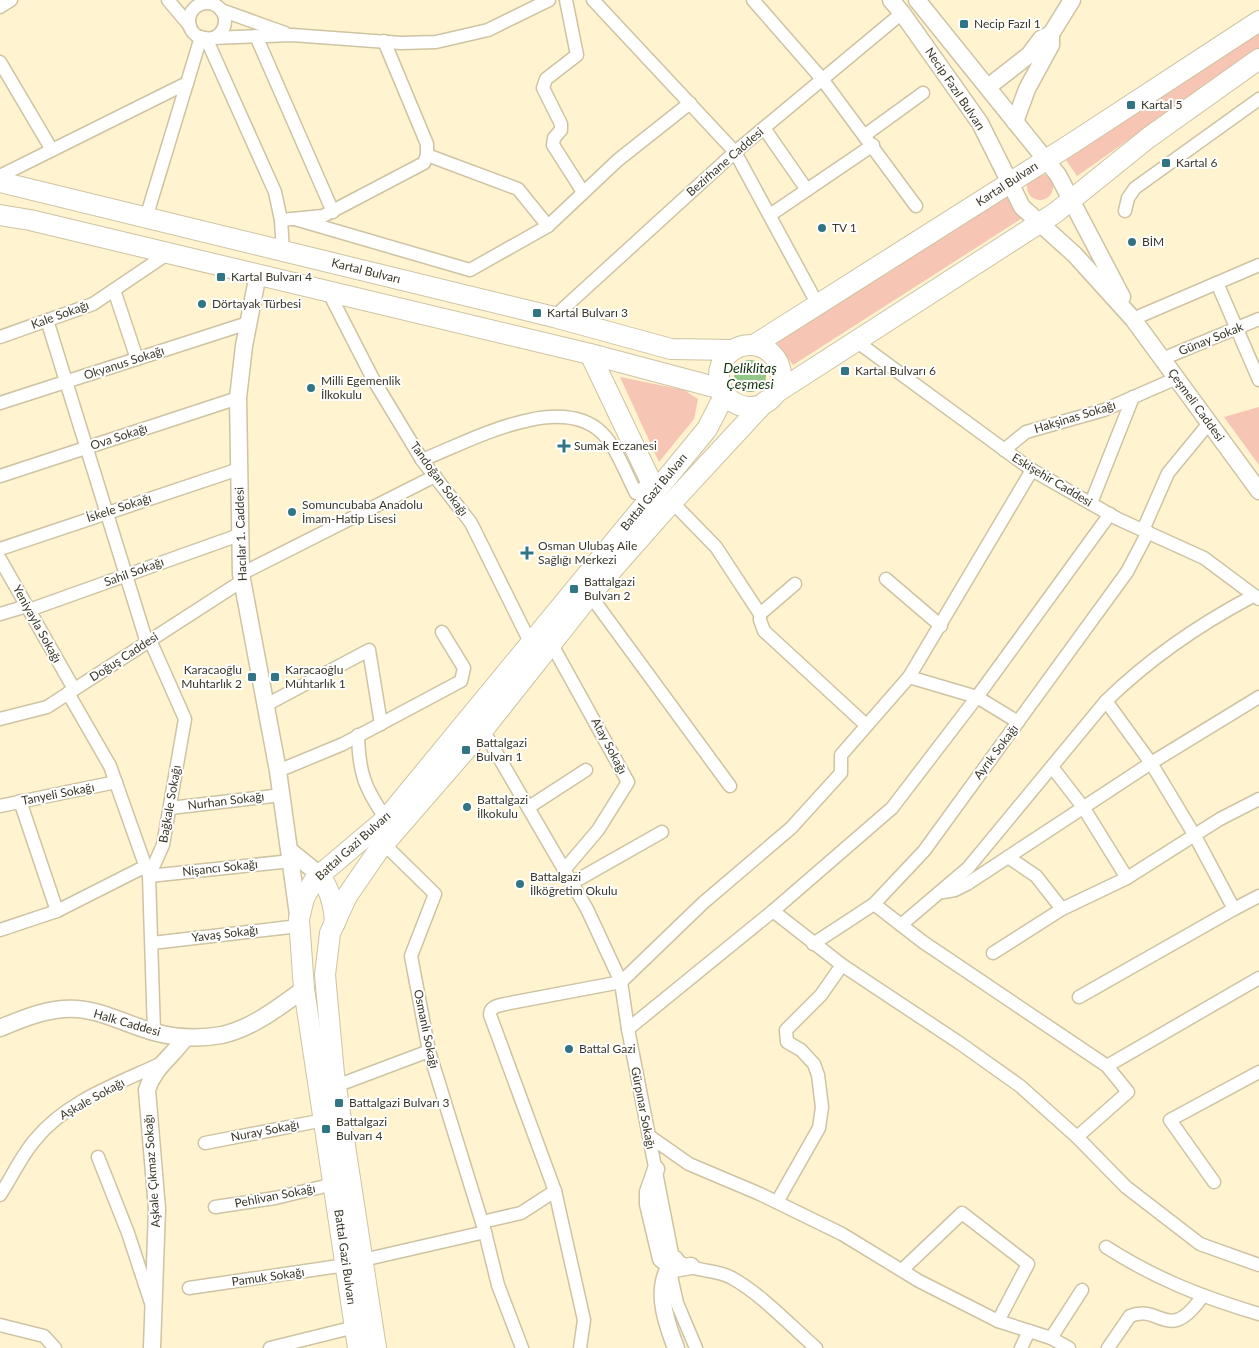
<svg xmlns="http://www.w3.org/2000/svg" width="1259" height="1348" font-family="Lato,sans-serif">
  <rect width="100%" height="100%" fill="#fff3d0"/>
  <!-- green -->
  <g fill="#f6c5b3">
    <polygon points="1259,29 1259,48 1077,176 1062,154"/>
    <circle cx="1040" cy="187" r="13"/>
    <polygon points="1005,193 1024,217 793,365 775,340"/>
    <polygon points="620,377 684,390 698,399 694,419 659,462"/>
    <polygon points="1259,407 1259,465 1224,417"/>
  </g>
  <!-- water -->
  <circle fill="#92c787" cx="750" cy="376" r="16"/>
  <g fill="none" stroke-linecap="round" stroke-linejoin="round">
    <!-- minor casing -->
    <g stroke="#cec3a2" stroke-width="15">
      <g id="minor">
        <polyline points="168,0 190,26"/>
        <polyline points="566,0 577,55 546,79 543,88 561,124 561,130 554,138 553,145 583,192"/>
        <polyline points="593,0 735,152 818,305"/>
        <polyline points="753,0 822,79 916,206"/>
        <circle cx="207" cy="21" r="18"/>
        <polyline points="0,7 11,0"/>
        <polyline points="221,10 285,33"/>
        <polyline points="256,36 333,212"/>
        <polyline points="206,38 275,192 281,220 283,251"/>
        <polyline points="212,38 292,35 401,43 436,42 488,30 549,0"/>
        <polyline points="0,62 52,150"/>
        <polyline points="764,128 807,190"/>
        <polyline points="865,135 923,93"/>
        <polyline points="427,155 518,189 548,226"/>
        <polyline points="0,176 187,83"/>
        <polyline points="1125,211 1128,198 1135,188 1259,99"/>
        <polyline points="770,215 873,145"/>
        <polyline points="146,218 201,37"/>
        <polyline points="295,219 470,270 548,226 618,160 690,103"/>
        <polyline points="281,220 323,216 424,163 427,155 427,144 384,41"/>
        <polyline points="1217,283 1259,380"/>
        <polyline points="114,290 137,359"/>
        <polyline points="328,291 373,379 422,460 471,523 530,642"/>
        <polyline points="554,317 735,152 902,13"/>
        <polyline points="1133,319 1259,265"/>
        <polyline points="47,320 147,643"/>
        <polyline points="0,337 93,304 167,254"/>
        <polyline points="856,341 1032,470 1118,519 1204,558 1259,599"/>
        <polyline points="1162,359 1259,319"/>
        <polyline points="0,403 248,323"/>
        <polyline points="1004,450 1026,432 1104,410 1177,378"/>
        <path d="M 422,460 C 468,442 559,391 602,433 C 617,448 626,474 636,493 L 651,482"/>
        <polyline points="0,476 238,398"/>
        <polyline points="672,502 716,547 760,614 760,620 764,631 866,725"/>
        <polyline points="1091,503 1133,397"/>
        <polyline points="1143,530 1168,473 1210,422"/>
        <polyline points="0,549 239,469"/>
        <polyline points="0,559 74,689"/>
        <polyline points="241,574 435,476"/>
        <polyline points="886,579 941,626"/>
        <polyline points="590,595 730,786"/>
        <polyline points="29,610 239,535"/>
        <polyline points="0,614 27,606"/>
        <polyline points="760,614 795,584"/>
        <polyline points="150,640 185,719 163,845 149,876 154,1032"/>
        <polyline points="551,643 628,782 598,830 564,870"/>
        <polyline points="909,677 977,697 1018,722"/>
        <polyline points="68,693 110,766 149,876"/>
        <polyline points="266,705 369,650 381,724"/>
        <polyline points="0,719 47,707 242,581"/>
        <path d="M 483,730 L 587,909 L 621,982 L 628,1029 L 672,1254 C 685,1274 714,1267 732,1278 C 761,1294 791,1326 816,1348"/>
        <path d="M 358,735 C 359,773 364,787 386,819"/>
        <polyline points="1052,767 1083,807 1127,878"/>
        <polyline points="278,771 343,744 461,681 464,668 442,632"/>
        <polyline points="20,801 57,911"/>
        <polyline points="0,806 116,782"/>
        <polyline points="529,807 586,770"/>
        <polyline points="170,808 282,795"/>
        <polyline points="384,844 435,894 411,956 429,1051 485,1232 498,1285 522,1348"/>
        <polyline points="1008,857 1036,876 1062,909"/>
        <polyline points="149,876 291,861"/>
        <polyline points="572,883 662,832"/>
        <polyline points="943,892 955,890 967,884 1151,763 1259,697"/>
        <polyline points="874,904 923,942 1107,1066 1128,1092 1077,1137"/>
        <polyline points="1234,909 1259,896"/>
        <polyline points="773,911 842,965 961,1044 1020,1086 1077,1137 1126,1187 1200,1244 1259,1265"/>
        <path d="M 901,925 L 968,868 L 1106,701 C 1149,659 1200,624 1253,596"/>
        <polyline points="0,930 57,911 146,866"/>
        <polyline points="152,943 299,926"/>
        <polyline points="813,944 874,904 924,851 1127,572 1148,532"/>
        <polyline points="993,953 1062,909 1127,878 1220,819 1259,799"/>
        <polyline points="1079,997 1234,909 1195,836 1151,763 1106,701"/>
        <polyline points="628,1029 773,911 892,808 977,697 1110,514"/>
        <polyline points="1107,1066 1259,978"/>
        <polyline points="336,1086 429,1051"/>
        <polyline points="649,1136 689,1164 760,1194 842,1234 919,1281 998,1321 1051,1338 1069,1348"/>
        <polyline points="205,1143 324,1120"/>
        <polyline points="98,1157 128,1233 151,1303"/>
        <polyline points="1214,1182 1170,1120 1259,1072"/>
        <path d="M 0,1195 C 12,1177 21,1156 35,1140 C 65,1102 117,1084 160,1064"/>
        <polyline points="777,1202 819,1128 822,1107 818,1075 814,1064 801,1050 787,1042 786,1030 821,995 842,965"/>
        <polyline points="215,1207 275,1198 334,1184"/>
        <polyline points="482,1222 521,1213 555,1191"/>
        <path d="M 1106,1247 C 1156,1279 1202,1297 1259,1314"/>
        <polyline points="363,1260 485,1232"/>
        <polyline points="669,1267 677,1303 696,1348"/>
        <polyline points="902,1270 962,1213 1028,1264 998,1321"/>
        <polyline points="189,1288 346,1265"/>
        <polyline points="0,1325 44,1336 55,1348"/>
        <polyline points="1051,1338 1082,1290"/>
        <polyline points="270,1348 355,1327"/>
        <path d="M 580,1348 L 584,1320 L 555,1191 L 490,1015 C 490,1006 498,1006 505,1004 L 621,982 L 703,903 L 791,828 L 841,773 L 841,755 L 909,677 L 1032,470"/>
        <polyline points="1021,1348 1029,1331"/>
        <path d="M 1108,1348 L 1130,1316 C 1160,1303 1168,1345 1202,1297"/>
      </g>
    </g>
    <!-- tertiary casing -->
    <g stroke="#cec3a2" stroke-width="19">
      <g id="tertiary">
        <polyline points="891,0 902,13 980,123 1022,207 1075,255 1133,319 1259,491"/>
        <polyline points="917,0 1058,175 1122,297"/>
        <polyline points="988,87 1029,55 1041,39 1051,34 1072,0"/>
        <polyline points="1015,122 1027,89 1051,45 1051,34"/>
        <polyline points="258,274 244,346 238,398 241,574 278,771 298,915"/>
        <polyline points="290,851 320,875"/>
        <path d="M 0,1028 C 24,1018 50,1007 77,1009 C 104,1011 128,1025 154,1032 C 175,1038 199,1039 222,1035 C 253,1028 279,1007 304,989"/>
        <polyline points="656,1169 648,1192 648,1204 661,1259 674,1269 691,1266"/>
        <path d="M 675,1259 C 653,1285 665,1320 676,1348"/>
        <path d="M 152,1348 L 157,1209 L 147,1090 C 154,1067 172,1057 185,1038"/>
      </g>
    </g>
    <!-- primary casing -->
    <g stroke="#cec3a2" stroke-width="22">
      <g id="primary">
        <polyline points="0,182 554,317 671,349 733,350"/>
        <polyline points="0,215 30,220 590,354 722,389"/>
        <polyline points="754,345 1071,144 1259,21"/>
        <circle cx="750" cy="376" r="31"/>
        <polyline points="590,354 655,490"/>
        <polyline points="774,394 1055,213 1148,138 1259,59"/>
        <path d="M 320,875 C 330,891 334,904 335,923"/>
        <polyline points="358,1348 304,989 299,919 304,898 315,879 386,819 707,429 725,394"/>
        <polyline points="376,1348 334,1074 325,975 330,933 347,896 378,851 483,730 590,595 665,510 766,401"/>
      </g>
    </g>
    <!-- minor -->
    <use href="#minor" stroke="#fff" stroke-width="12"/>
    <!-- tertiary -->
    <use href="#tertiary" stroke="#fff" stroke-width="16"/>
    <!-- primary -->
    <use href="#primary" stroke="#fff" stroke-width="20"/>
  </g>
  <!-- markers -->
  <g fill="#317584" stroke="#fff" stroke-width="2">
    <rect x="959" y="19" width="10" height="10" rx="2.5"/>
    <rect x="1126" y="100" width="10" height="10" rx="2.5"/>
    <rect x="1161" y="158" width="10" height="10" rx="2.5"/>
    <circle cx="822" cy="228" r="5"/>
    <circle cx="1132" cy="242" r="5"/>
    <rect x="216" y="272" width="10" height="10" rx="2.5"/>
    <circle cx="202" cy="304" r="5"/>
    <rect x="532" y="308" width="10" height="10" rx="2.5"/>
    <rect x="840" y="366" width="10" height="10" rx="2.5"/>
    <circle cx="311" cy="388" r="5"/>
    <path d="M561.5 438.5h5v5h5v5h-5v5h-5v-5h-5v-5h5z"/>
    <circle cx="292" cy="512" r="5"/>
    <path d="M524.5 545.5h5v5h5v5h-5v5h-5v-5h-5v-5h5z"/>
    <rect x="569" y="584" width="10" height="10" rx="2.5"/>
    <rect x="247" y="672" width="10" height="10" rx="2.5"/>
    <rect x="270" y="672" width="10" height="10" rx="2.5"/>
    <rect x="461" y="745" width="10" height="10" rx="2.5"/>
    <circle cx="467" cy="807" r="5"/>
    <circle cx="520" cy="884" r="5"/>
    <circle cx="569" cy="1049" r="5"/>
    <rect x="334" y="1098" width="10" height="10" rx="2.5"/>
    <rect x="321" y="1124" width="10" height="10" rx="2.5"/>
  </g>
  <g text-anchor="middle" stroke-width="4" stroke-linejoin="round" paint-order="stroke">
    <!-- poi labels -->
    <g font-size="12" fill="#3a3628" stroke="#fff" text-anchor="start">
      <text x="974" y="28">Necip Fazıl 1</text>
      <text x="1141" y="109">Kartal 5</text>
      <text x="1176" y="167">Kartal 6</text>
      <text x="832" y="232">TV 1</text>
      <text x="1142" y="246">BİM</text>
      <text x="231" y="281">Kartal Bulvarı 4</text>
      <text x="212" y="308">Dörtayak Türbesi</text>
      <text x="547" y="317">Kartal Bulvarı 3</text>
      <text x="855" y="375">Kartal Bulvarı 6</text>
      <text x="321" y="385">Milli Egemenlik<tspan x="321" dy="14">İlkokulu</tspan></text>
      <text x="574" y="450">Sumak Eczanesi</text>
      <text x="302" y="509">Somuncubaba Anadolu<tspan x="302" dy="14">İmam-Hatip Lisesi</tspan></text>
      <text x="538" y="550">Osman Ulubaş Aile<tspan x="538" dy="14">Sağlığı Merkezi</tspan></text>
      <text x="584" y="586">Battalgazi<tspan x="584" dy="14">Bulvarı 2</tspan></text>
      <text x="242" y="674" text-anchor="end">Karacaoğlu<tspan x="242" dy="14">Muhtarlık 2</tspan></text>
      <text x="285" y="674">Karacaoğlu<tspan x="285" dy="14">Muhtarlık 1</tspan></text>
      <text x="476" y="747">Battalgazi<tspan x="476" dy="14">Bulvarı 1</tspan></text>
      <text x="477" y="804">Battalgazi<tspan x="477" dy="14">İlkokulu</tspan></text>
      <text x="530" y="881">Battalgazi<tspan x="530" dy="14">İlköğretim Okulu</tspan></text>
      <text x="579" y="1053">Battal Gazi</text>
      <text x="349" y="1107">Battalgazi Bulvarı 3</text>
      <text x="336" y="1126">Battalgazi<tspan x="336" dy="14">Bulvarı 4</tspan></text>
    </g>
    <!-- street labels -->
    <g font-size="12" fill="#3a3628" stroke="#fff">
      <text transform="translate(955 89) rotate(56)" y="4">Necip Fazıl Bulvarı</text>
      <text transform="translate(725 162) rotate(-41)" y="4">Bezirhane Caddesi</text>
      <text transform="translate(1007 184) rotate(-33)" y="4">Kartal Bulvarı</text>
      <text transform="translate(366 271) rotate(14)" y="4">Kartal Bulvarı</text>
      <text transform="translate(60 315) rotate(-20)" y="4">Kale Sokağı</text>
      <text transform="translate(1211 339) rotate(-22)" y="4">Günay Sokak</text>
      <text transform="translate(124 363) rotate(-18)" y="4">Okyanus Sokağı</text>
      <text transform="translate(1196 405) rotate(54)" y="4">Çeşmeli Caddesi</text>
      <text transform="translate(1075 417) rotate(-17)" y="4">Hakşinas Sokağı</text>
      <text transform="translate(119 437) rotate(-18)" y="4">Ova Sokağı</text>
      <text transform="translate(439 479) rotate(54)" y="4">Tandoğan Sokağı</text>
      <text transform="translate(1052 480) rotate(31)" y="4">Eskişehir Caddesi</text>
      <text transform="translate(654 492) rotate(-50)" y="4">Battal Gazi Bulvarı</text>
      <text transform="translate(119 508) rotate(-18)" y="4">İskele Sokağı</text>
      <text transform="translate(241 534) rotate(-92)" y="4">Hacılar 1. Caddesi</text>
      <text transform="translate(134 572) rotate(-20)" y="4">Sahil Sokağı</text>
      <text transform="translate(37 624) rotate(61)" y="4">Yeniyayla Sokağı</text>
      <text transform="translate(124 657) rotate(-33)" y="4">Doğuş Caddesi</text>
      <text transform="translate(609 746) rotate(62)" y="4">Atay Sokağı</text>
      <text transform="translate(996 752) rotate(-53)" y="4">Ayrık Sokağı</text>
      <text transform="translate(58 794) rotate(-11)" y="4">Tanyeli Sokağı</text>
      <text transform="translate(226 801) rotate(-7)" y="4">Nurhan Sokağı</text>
      <text transform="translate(170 804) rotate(-80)" y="4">Bağkale Sokağı</text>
      <text transform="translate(353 846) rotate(-42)" y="4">Battal Gazi Bulvarı</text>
      <text transform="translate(220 868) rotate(-6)" y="4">Nişancı Sokağı</text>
      <text transform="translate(225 934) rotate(-7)" y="4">Yavaş Sokağı</text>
      <text transform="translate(127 1023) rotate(16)" y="4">Halk Caddesi</text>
      <text transform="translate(426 1029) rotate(78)" y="4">Osmanlı Sokağı</text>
      <text transform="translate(92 1099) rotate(-29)" y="4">Aşkale Sokağı</text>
      <text transform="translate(643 1108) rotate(79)" y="4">Gürpınar Sokağı</text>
      <text transform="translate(265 1131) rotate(-11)" y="4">Nuray Sokağı</text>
      <text transform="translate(152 1171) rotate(-94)" y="4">Aşkale Çıkmaz Sokağı</text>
      <text transform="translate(275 1196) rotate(-11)" y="4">Pehlivan Sokağı</text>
      <text transform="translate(345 1257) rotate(82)" y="4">Battal Gazi Bulvarı</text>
      <text transform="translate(268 1277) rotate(-8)" y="4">Pamuk Sokağı</text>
    </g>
    <!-- water labels -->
    <g font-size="14" font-style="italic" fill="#113509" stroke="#fff">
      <text x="750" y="373">Deliklitaş<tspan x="750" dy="16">Çeşmesi</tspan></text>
    </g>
  </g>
</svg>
